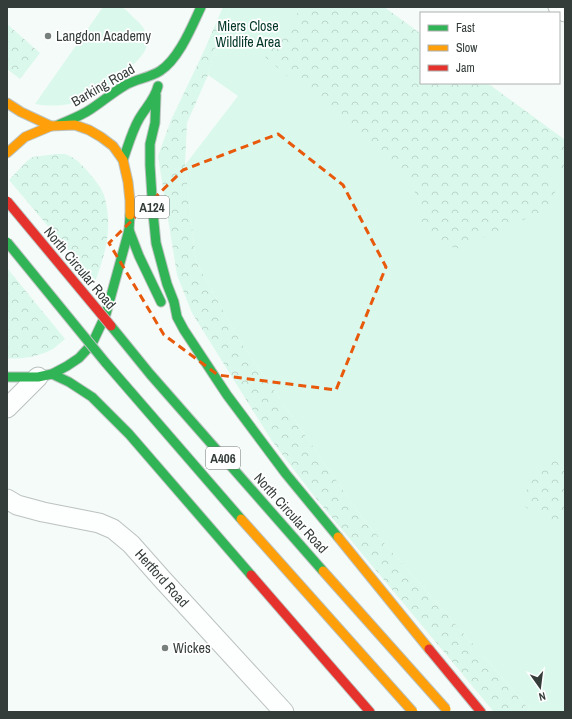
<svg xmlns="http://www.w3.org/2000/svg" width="572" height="719" font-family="'Archivo Narrow',sans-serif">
  <defs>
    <pattern id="forest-crowns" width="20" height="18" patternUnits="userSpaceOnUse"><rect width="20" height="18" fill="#daf9ec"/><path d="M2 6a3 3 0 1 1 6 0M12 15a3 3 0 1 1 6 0" fill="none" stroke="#bcd6cb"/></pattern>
  </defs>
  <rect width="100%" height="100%" fill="#f4fbf8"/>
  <!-- green -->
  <g fill="#daf9ec">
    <path d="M 103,7 C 107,7 117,6 121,7 C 125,8 132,16 135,19 C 144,26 150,37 146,48 C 141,63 100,93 86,99 C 68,106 53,107 35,104 Z"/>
    <polygon points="230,7 384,7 421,34 421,83 487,83 565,140 565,712 531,712 509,685 363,519 240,341 196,262 185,165 238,96 208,75 217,41"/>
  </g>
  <!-- forest -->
  <g fill="url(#forest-crowns)">
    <polygon points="223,7 230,7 217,41 208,75 187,123 185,165 196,262 240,341 363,519 509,685 531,712 494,712 314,496 272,441 192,313 177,275 158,156 171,120 204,51"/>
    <polygon points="302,7 384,7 421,34 421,83 487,83 565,140 565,178 549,166 558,205 456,249 422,233 413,182 265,57"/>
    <polygon points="7,24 40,53 20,79 7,69"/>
    <path d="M 56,154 C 59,154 63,154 65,154 C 75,157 83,166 89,173 C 95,180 103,189 105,199 C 113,228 105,255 95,282 L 9,180 L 27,161 L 33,157 Z"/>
    <path d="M 7,268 L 65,339 C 61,342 57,346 53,349 C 40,356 22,360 7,358 Z"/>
    <polygon points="554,457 565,462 565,518 547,523 523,505 531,473"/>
  </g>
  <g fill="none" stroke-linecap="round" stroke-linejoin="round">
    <!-- street casing -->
    <g stroke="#bbc2bf" stroke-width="21">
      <g id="street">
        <polyline points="558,7 565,12"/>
        <polyline points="7,408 38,377"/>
        <polyline points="7,499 17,505 43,512 99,523 113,529 131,544 162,579 284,712"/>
      </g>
    </g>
    <!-- fast casing -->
    <g stroke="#bbc2bf" stroke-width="11">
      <g id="fast">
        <polyline points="156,95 155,123 150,144 150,165 153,213 156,243 167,284 174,302 177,317 184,330 227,395 286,474 338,537"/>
        <path d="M 58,125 C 69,120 81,116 91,109 C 102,102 112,93 124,86 C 135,79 149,78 160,71 C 179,59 192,26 201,7"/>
        <path d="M 123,160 C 128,146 132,131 139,119 C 146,107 155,99 158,86"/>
        <polyline points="129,230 139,256 161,302"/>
        <polyline points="52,374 69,382 92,397 129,434 251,575"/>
        <polyline points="7,377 38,377 52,374 67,366 79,358 92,344 106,314 129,230 130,215"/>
      </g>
    </g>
    <!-- slow casing -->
    <g stroke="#bbc2bf" stroke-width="11">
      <g id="slow">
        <polyline points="7,103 21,112 51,126"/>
        <polyline points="7,153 25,137 51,126 75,125 89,130 101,137 113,146 123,160 128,182 130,201 130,215"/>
        <polyline points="338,537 429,649"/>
      </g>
    </g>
    <!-- jam casing -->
    <g stroke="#bbc2bf" stroke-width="11">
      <g id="jam">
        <polyline points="251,575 370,712"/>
        <polyline points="429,649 481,712"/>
      </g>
    </g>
    <!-- street -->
    <use href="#street" stroke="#fdfefe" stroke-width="19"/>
    <!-- fast -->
    <use href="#fast" stroke="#30b455" stroke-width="9"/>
    <!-- slow -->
    <use href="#slow" stroke="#ff9f0a" stroke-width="9"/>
    <!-- jam -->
    <use href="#jam" stroke="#e5322d" stroke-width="9"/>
    <!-- fast-bridge casing -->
    <g stroke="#bbc2bf" stroke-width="11" stroke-linecap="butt">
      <g id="fast-bridge">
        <polyline points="7,242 105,362 241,519"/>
        <polyline points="111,326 150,374 323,571"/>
      </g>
    </g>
    <!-- slow-bridge casing -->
    <g stroke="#bbc2bf" stroke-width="11" stroke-linecap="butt">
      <g id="slow-bridge">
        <polyline points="241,519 413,712"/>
        <polyline points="323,571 446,709"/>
      </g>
    </g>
    <!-- jam-bridge casing -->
    <g stroke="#bbc2bf" stroke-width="11" stroke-linecap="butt">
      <polyline id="jam-bridge" points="7,201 111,326"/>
    </g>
    <!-- fast-bridge -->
    <use href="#fast-bridge" stroke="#30b455" stroke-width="9"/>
    <!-- slow-bridge -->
    <use href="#slow-bridge" stroke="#ff9f0a" stroke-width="9"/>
    <!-- jam-bridge -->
    <use href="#jam-bridge" stroke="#e5322d" stroke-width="9"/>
  </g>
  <!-- marked area -->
  <path fill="none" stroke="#e8590c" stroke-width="3" stroke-dasharray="8 5" stroke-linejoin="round" d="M 278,134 L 343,185 L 386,267 L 336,390 L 218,375 L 164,335 L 109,243 L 183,170 Z"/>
  <!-- markers -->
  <g fill="#77807c" stroke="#fff" stroke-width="1.5">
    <circle cx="48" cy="36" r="4"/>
    <circle cx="165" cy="648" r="4"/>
  </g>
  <g text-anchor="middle" stroke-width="3.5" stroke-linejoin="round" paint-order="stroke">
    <!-- shield labels -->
    <g fill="#fff" stroke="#717775" stroke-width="1">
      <rect x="135" y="196" width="34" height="22" rx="3"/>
      <rect x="206" y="447" width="34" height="22" rx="3"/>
    </g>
    <g font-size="13" font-weight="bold" fill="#343d3a">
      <text x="152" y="212">A124</text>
      <text x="223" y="463">A406</text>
    </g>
    <!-- park labels -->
    <g font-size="14" fill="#023728" stroke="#fff">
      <text x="248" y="31">Miers Close<tspan x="248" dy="16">Wildlife Area</tspan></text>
    </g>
    <!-- poi labels -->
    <g font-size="14" fill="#343d3a" stroke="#fff" text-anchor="start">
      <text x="56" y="41">Langdon Academy</text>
      <text x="173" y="653">Wickes</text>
    </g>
    <!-- street labels -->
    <g font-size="14" fill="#343d3a" stroke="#fff">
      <text transform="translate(103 85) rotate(-30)" y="5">Barking Road</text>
      <text transform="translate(80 268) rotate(50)" y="5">North Circular Road</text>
      <text transform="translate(291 513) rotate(48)" y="5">North Circular Road</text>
      <text transform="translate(162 578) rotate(48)" y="5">Hertford Road</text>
    </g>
  </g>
  <!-- border -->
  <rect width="572" height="719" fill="none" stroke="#343d3a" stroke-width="16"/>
  <!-- legend -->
  <rect x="420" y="12" width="140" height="72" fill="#ffffff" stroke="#aeb1b0"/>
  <rect x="428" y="25" width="20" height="6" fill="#30b455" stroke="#aeb1b0"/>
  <text x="456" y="32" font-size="12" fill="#343d3a">Fast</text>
  <rect x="428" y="45" width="20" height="6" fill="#ff9f0a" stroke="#aeb1b0"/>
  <text x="456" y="52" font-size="12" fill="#343d3a">Slow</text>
  <rect x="428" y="65" width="20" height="6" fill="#e5322d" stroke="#aeb1b0"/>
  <text x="456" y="72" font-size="12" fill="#343d3a">Jam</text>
  <!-- north arrow -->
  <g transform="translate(540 687) rotate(166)" stroke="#ffffff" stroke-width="3" paint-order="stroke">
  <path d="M0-3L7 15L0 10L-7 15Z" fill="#343d3a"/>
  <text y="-6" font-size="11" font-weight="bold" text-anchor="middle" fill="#343d3a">N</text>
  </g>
</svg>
